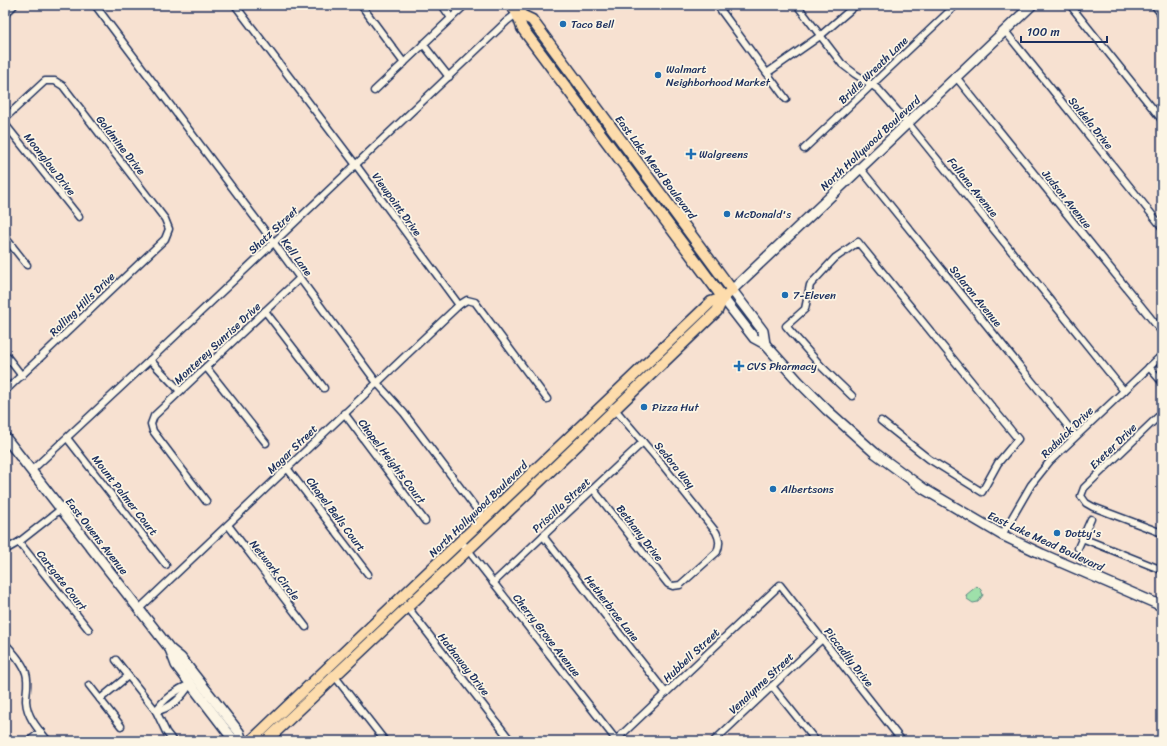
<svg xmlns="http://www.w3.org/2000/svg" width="1167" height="746" font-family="Sriracha,sans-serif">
  <rect width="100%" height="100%" fill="#f7e1d1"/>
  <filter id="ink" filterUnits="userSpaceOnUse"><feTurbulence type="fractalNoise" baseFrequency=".025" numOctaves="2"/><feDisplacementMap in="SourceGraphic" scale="8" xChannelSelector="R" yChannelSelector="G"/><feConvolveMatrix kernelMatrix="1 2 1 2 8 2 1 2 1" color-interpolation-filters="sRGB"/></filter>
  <g filter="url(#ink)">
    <!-- grass -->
    <polygon fill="#9ee0aa" stroke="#5c8884" points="977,586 981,590 983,595 978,602 973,603 967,599 966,595"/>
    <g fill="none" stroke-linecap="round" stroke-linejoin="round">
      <!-- minor casing -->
      <g stroke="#1b2f5e" stroke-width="9">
        <g id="minor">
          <polyline points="95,5 274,243 377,383 404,413 484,519"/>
          <polyline points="235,5 356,165 459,305 467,300 475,302 547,399"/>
          <polyline points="361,5 404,63"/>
          <polyline points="442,5 451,18"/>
          <polyline points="717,5 786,99"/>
          <polyline points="797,5 842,64 855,74 872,85 879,90 908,123 1124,391"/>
          <polyline points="1070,5 1162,120"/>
          <polyline points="1154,5 1162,15"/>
          <polyline points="1005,31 1162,227"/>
          <polyline points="423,44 449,77"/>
          <polyline points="767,73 820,36 856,5"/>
          <polyline points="956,77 1162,332"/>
          <polyline points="374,91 465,5"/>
          <polyline points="5,118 45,81 55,81 63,86 165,219 169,229 165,239 5,391"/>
          <polyline points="5,124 79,217"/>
          <polyline points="804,149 956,5"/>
          <polyline points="860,168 1076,436"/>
          <polyline points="5,237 27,265"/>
          <polyline points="265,311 324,388"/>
          <polyline points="5,354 22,376"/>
          <polyline points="150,360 180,391"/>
          <polyline points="206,367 266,443"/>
          <polyline points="1149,367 1162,382"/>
          <polyline points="852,396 821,366 786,326 805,309 810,285 835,258 858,242 1018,439 998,463 982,492 929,459 881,421"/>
          <polyline points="344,413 425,521"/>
          <polyline points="1162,413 1084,488 1081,496 1086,503 1093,507 1162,533"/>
          <polyline points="67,438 166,565"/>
          <polyline points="287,468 368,574"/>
          <polyline points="31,471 150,360 507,21 528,5"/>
          <path d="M 593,489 L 668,584 L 673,586 L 680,585 L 717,552 C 720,544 720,540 716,532 L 661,463 L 613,407"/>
          <polyline points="206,501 153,431 151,424 154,416 300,278"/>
          <polyline points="228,525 306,627"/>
          <polyline points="1002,535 1031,485 1050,461 1162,355"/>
          <polyline points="543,536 666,693"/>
          <polyline points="1082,538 1162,570"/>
          <polyline points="461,541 617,741"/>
          <polyline points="19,542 89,630"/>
          <polyline points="1078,548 1091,519"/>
          <polyline points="5,550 19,542 61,509"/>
          <polyline points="493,583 643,442"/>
          <polyline points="406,605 511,741"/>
          <polyline points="139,609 459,305"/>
          <path d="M 5,643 C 12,652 23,662 26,673 C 29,683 26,691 26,701 C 27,717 38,729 48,741"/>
          <polyline points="116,660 156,711 166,732 173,741"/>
          <polyline points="333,674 385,741"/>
          <polyline points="89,685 121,726"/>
          <polyline points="772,686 816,741"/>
          <polyline points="100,699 128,676"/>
          <path d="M 156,711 C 171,709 183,696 190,684"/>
          <path d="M 156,711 C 163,699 178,689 190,684"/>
          <polyline points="616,740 780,585 902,741"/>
          <polyline points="29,741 41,732"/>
          <polyline points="714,741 822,639"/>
        </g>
      </g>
      <!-- tertiary casing -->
      <g stroke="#1b2f5e" stroke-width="11">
        <polyline id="tertiary" points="5,13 13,5"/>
      </g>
      <!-- secondary casing -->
      <g stroke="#1b2f5e" stroke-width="12">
        <g id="secondary">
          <polyline points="723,298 754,338 765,344 799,382 827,410 875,453 924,489 1002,535 1042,554 1162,606"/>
          <polyline points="765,344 763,331 732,290 1032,5"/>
          <polyline points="5,437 170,649 181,658 239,732 242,741"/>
          <polyline points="170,649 176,665 232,738 236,741"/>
        </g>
      </g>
      <!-- primary casing -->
      <g stroke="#1b2f5e" stroke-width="13">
        <g id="primary">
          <polyline points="511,5 517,13 522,28 723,298"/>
          <polyline points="251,741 711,302 723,298 732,290 532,20 517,13"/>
          <polyline points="266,741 492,527 717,311 723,298"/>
        </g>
      </g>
      <!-- minor -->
      <use href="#minor" stroke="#fcf5e5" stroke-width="6"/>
      <!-- tertiary -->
      <use href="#tertiary" stroke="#fcf5e5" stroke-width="8"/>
      <!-- secondary -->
      <use href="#secondary" stroke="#fcf5e5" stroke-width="9"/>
      <!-- primary -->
      <use href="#primary" stroke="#fddcac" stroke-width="10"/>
    </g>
  </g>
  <!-- markers -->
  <g fill="#1f6fb2" stroke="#fcf5e5" stroke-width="1.5">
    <circle cx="563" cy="24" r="4"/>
    <circle cx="658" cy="75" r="4"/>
    <path d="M689 148h4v4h4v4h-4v4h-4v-4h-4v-4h4z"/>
    <circle cx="727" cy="214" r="4"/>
    <circle cx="785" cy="295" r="4"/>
    <path d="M737 360h4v4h4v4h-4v4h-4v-4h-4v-4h4z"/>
    <circle cx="644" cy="407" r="4"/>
    <circle cx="773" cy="489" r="4"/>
    <circle cx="1057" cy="533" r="4"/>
  </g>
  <g text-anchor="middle" stroke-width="3.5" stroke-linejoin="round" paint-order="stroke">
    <!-- poi labels -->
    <g font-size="11" fill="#1b2f5e" stroke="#fcf5e5" text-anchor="start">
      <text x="571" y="28">Taco Bell</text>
      <text x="666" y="73">Walmart<tspan x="666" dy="13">Neighborhood Market</tspan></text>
      <text x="699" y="158">Walgreens</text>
      <text x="735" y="218">McDonald's</text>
      <text x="793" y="299">7-Eleven</text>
      <text x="747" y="370">CVS Pharmacy</text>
      <text x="652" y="411">Pizza Hut</text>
      <text x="781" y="493">Albertsons</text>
      <text x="1065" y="537">Dotty's</text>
    </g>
    <!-- street labels -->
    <g font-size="11" fill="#1b2f5e" stroke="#fcf5e5">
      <text transform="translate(873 70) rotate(-44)" y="4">Bridle Wreath Lane</text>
      <text transform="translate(1091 123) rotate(51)" y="4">Soldela Drive</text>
      <text transform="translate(870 143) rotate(-43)" y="4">North Hollywood Boulevard</text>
      <text transform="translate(121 145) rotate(52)" y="4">Goldmine Drive</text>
      <text transform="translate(50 164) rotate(52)" y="4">Moonglow Drive</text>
      <text transform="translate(656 167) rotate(53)" y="4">East Lake Mead Boulevard</text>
      <text transform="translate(973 187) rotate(51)" y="4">Fallona Avenue</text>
      <text transform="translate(1067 199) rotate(51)" y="4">Judson Avenue</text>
      <text transform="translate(397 204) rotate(54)" y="4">Viewpoint Drive</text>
      <text transform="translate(273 230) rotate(-43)" y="4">Shatz Street</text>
      <text transform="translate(297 257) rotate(54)" y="4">Kell Lane</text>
      <text transform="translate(976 296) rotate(51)" y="4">Solaron Avenue</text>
      <text transform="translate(82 304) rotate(-44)" y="4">Rolling Hills Drive</text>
      <text transform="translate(217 343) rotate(-43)" y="4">Monterey Sunrise Drive</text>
      <text transform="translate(1067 432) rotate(-44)" y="4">Radwick Drive</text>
      <text transform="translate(1113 446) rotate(-44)" y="4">Exeter Drive</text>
      <text transform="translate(292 449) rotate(-44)" y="4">Magar Street</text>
      <text transform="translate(392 461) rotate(53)" y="4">Chapel Heights Court</text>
      <text transform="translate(675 465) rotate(51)" y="4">Sedora Way</text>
      <text transform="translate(125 495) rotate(52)" y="4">Mount Palmer Court</text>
      <text transform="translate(561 505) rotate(-43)" y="4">Priscilla Street</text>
      <text transform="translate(478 509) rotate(-44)" y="4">North Hollywood Boulevard</text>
      <text transform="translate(336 514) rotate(53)" y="4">Chapel Bells Court</text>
      <text transform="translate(640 533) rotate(52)" y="4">Bethany Drive</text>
      <text transform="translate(97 536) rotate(52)" y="4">East Owens Avenue</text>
      <text transform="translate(1046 541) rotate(25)" y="4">East Lake Mead Boulevard</text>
      <text transform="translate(275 570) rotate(52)" y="4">Network Circle</text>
      <text transform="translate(62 580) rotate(52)" y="4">Cartgate Court</text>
      <text transform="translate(612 608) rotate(52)" y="4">Hetherbrae Lane</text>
      <text transform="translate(547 635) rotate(52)" y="4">Cherry Grove Avenue</text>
      <text transform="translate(691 655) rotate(-43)" y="4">Hubbell Street</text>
      <text transform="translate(849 657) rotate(52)" y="4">Piccadily Drive</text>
      <text transform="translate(464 664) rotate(52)" y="4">Hathaway Drive</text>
      <text transform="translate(761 683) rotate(-43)" y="4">Venalynne Street</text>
    </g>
  </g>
  <!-- margin -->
  <rect width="1167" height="746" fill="none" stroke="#fcf5e5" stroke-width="20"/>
  <rect x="10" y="10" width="1147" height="726" fill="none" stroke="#1b2f5e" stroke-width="1.5" filter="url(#ink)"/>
  <!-- scale -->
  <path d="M1021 36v6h86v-6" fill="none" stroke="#1b2f5e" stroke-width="2"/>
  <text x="1027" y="36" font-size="12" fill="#1b2f5e" stroke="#fcf5e5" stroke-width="3" paint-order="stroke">100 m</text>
</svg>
